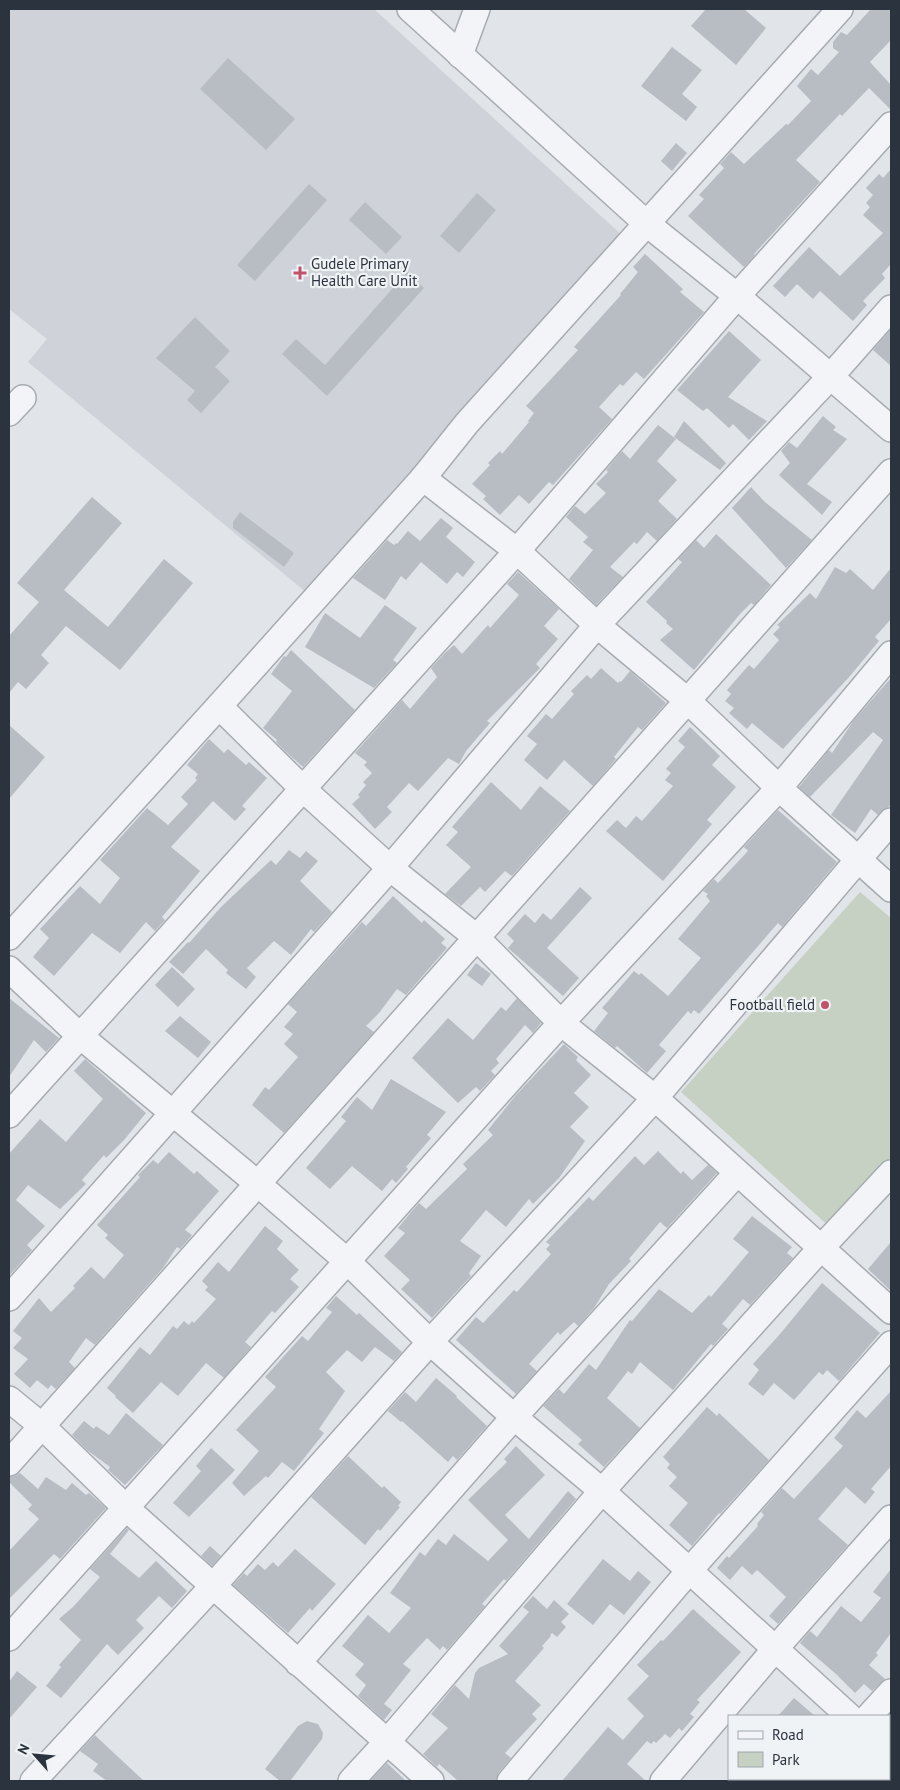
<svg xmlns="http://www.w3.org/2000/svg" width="900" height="1790" font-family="'PT Sans',sans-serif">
  <rect width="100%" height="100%" fill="#e1e4e8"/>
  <!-- built -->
  <polygon fill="#cfd3d9" points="9,9 374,9 624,237 307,593 28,362 47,339 9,309"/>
  <!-- green -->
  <polygon fill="#c7d1c3" points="860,892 891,918 891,1161 833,1230 681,1092"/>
  <!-- building -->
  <g fill="#b8bdc4">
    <polygon points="706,9 744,9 766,28 736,65 691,26"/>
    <polygon points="871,9 891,9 891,40 870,62 891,85 891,110 869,88 842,116 840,114 796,160 820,182 754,254 755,255 744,267 688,216 704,199 699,195 724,168 720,164 731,152 744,164 786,124 788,125 811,101 797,86 811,69 818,75 839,52 833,48 833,42 841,32 847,35"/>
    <polygon points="672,47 702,70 682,94 697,107 686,121 641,86"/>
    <polygon points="228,58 295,119 266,150 200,89"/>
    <polygon points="676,143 687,153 672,171 661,161"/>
    <polygon points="891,169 891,264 882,274 885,278 863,301 867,305 853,321 820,291 813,299 797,284 785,297 773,286 809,247 840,276 883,233 863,215 870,207 866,203 873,195 866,188 879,174 883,178"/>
    <polygon points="309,184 327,200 255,281 237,265"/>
    <polygon points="477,193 496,210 459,253 440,236"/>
    <polygon points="365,202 402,237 386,254 349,220"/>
    <polygon points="645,254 683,289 680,292 704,312 644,379 636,372 623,386 620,384 599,407 612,419 553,485 549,482 529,504 519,495 500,515 483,499 486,496 472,484 490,465 488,463 500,451 502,454 529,422 528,421 534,413 526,406 578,350 574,347 621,295 620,294 638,272 633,267"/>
    <polygon points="407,272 424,288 327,396 282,354 296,339 325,365"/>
    <polygon points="195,317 230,351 215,367 230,381 201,413 187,400 195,391 156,358"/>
    <polygon points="891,329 891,366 873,350"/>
    <polygon points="729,331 761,360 728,397 767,421 749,440 733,424 729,428 707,408 703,411 677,390"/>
    <polygon points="823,416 836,427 833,430 847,439 807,484 832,502 822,515 779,475 790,463 781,451 789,442 797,448"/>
    <polygon points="684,421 726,463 720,470 674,437"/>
    <polygon points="658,425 676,439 657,461 677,480 658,501 677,519 657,541 647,532 637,544 634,542 610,567 623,577 596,605 569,579 593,550 583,542 588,537 566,517 575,506 585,514 606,493 596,484 608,472 606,470 622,451 630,459"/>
    <polygon points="751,487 765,502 812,540 786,568 732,508"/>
    <polygon points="92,497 122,523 64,590 108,627 164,559 193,583 120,670 66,626 41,655 49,663 26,689 18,682 9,693 9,636 39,602 17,583"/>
    <polygon points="240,512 294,553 284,567 233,528 233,522"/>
    <polygon points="441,518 453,528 446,537 475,562 463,577 457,572 447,584 421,562 406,580 401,576 385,600 353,578 387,540 394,545 396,543 397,544 408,531 420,541"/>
    <polygon points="716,534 771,585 754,605 751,603 740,614 694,670 660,640 673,629 666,623 667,621 646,602 682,562 678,559 696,540 704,548"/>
    <polygon points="835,567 846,573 850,569 873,590 891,568 891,619 875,637 879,641 850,676 783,749 752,723 747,729 729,713 734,708 725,701 731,694 727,690 749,665 754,669 779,640 773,634 780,627 777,625 810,593 816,599"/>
    <polygon points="518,572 559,609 544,626 558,639 536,664 540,668 487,721 490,723 466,751 459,764 448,758 418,791 409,783 387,807 392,812 375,829 352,804 360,797 358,795 366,785 363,782 372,773 364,765 367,762 355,753 402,700 410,709 437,677 431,668 446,652 454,645 462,654 488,625 490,628 519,595 507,584"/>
    <polygon points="385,605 417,628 393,660 397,663 374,688 305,647 325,613 360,638"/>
    <polygon points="291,650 355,710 303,767 286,752 276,742 277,740 263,728 292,691 271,674 284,656 286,657"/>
    <polygon points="601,668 618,683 620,681 621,682 630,671 666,703 642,730 638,727 614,757 616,759 593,786 564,760 547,780 524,760 537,744 527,736 546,714 552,719 574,694 571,691 587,675 591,679"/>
    <polygon points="891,678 891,805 878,815 871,809 855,833 831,815 883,740 873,732 810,797 799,787 829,750 832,753 854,720"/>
    <polygon points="9,725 45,757 9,799"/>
    <polygon points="690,727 720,756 712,765 736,787 707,820 712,824 663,881 606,831 617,820 626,828 636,816 642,821 673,786 665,780 671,773 666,769 685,747 678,741"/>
    <polygon points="209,739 224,753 228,749 246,765 249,762 267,778 242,806 246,809 235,821 213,801 171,847 200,871 162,917 165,920 155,931 146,922 120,953 92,933 54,976 33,957 49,938 40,929 80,886 100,904 120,878 100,860 147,808 168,825 188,804 181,797 197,780 195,778 198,774 187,765"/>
    <polygon points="491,782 521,810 540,786 570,811 512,876 505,871 485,892 480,887 461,906 445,894 471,867 446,845 458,832 452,827"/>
    <polygon points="778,810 837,862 782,927 778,923 699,1014 694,1010 691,1014 688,1011 659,1045 666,1051 647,1073 617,1046 615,1048 594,1031 608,1013 602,1008 634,971 639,975 641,973 668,996 701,958 678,939 710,901 706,896 708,894 703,891 714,879 718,883 748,851 744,847"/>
    <polygon points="289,850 300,858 306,851 318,861 300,881 332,912 314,932 311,929 291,955 274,941 247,968 256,977 246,989 226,973 228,970 206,949 183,974 169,962 188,942 189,943 221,907 271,860 276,865"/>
    <polygon points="580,887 592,898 547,948 579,978 563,996 508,948 514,941 507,934 525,914 535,923 543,913 551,920"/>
    <polygon points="393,896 422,923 424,920 445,939 441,943 447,948 406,995 397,989 379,1013 366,1026 374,1032 284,1133 252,1105 265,1087 269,1090 298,1057 284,1044 293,1034 284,1027 297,1012 288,1004 362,922 366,926"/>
    <polygon points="476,963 491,974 482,986 467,975"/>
    <polygon points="172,967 195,989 178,1007 155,985"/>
    <polygon points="9,998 59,1038 46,1052 34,1040 9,1077"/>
    <polygon points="517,998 541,1023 533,1033 525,1025 496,1059 499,1063 491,1071 495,1075 480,1091 476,1087 458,1103 412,1058 448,1018 473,1040 501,1007 506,1011"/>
    <polygon points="180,1016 211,1042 198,1058 165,1031"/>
    <polygon points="564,1044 578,1057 576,1060 591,1075 574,1093 589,1107 570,1127 585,1141 559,1178 533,1204 529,1199 506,1227 486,1210 460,1241 481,1256 469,1273 471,1276 432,1318 401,1289 410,1280 384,1256 405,1233 398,1228 412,1211 419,1203 426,1209 467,1169 463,1164 493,1135 488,1130 516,1095"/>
    <polygon points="85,1059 146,1113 124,1140 106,1158 104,1155 82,1180 86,1184 60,1209 28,1185 16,1200 45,1226 27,1245 32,1250 9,1276 9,1154 40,1119 66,1142 103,1099 74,1071"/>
    <polygon points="391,1079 446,1112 427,1135 431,1138 406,1167 408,1169 396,1183 392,1179 382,1191 352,1166 330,1189 306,1168 346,1121 341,1117 357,1097 372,1110"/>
    <polygon points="658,1151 681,1174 683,1171 692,1180 708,1165 717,1173 667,1228 660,1222 649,1235 629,1259 631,1261 609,1284 594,1308 578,1326 574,1322 560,1335 558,1332 529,1364 537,1371 516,1394 456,1340 476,1317 483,1323 514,1290 517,1292 551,1254 546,1249 550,1245 546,1242 589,1197 593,1201 635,1156 644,1165"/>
    <polygon points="169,1152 194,1174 197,1171 219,1191 185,1230 192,1235 188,1240 180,1249 177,1247 163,1268 95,1345 86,1338 69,1362 75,1368 56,1389 51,1385 48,1389 37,1380 30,1388 14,1374 28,1359 13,1348 22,1338 13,1331 39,1298 51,1312 75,1288 73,1286 91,1267 104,1279 124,1255 105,1238 108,1235 97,1225 140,1177 138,1175 153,1160 158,1164"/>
    <polygon points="752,1216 792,1247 787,1253 793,1258 750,1305 743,1299 722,1324 728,1329 713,1346 711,1344 673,1390 640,1362 632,1374 628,1371 607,1398 640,1428 604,1467 578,1444 582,1440 543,1406 559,1389 564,1394 589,1364 596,1370 630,1320 632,1321 659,1289 692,1313 709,1295 711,1297 749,1252 733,1239"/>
    <polygon points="265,1226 283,1241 277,1249 299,1270 290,1279 299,1287 275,1313 272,1311 245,1342 251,1347 224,1378 206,1363 178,1396 161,1382 133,1413 115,1397 116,1396 107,1388 140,1347 150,1355 173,1326 177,1329 184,1321 189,1325 192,1321 194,1323 216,1299 205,1290 208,1287 202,1281 218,1262 229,1272"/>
    <polygon points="891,1242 891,1291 868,1269"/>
    <polygon points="822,1283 880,1333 839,1381 827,1370 823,1375 819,1372 794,1400 774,1383 763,1396 748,1384 759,1370 753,1364 780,1334"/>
    <polygon points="336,1296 357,1315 359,1313 402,1352 394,1361 375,1347 362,1362 347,1350 326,1372 345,1391 319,1429 324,1433 294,1471 282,1462 268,1478 266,1476 244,1496 232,1483 259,1451 236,1430 276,1387 265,1377 302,1336 308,1341 332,1312 326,1308"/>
    <polygon points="436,1378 457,1396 456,1397 487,1426 457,1460 453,1456 448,1462 402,1421 401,1422 388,1411 405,1392 416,1402"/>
    <polygon points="891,1391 891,1466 871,1489 875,1492 865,1504 846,1487 818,1519 848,1545 778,1624 769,1616 786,1597 768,1580 757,1570 752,1575 742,1566 730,1580 717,1568 727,1556 729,1558 758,1526 757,1524 764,1515 761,1512 782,1488 794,1499 843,1446 834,1438 857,1410 866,1418"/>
    <polygon points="707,1407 717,1416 719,1413 769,1460 720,1514 719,1513 692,1546 669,1525 688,1503 669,1486 677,1477 667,1468 670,1464 663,1457"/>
    <polygon points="126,1413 163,1445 125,1485 108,1470 110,1467 87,1450 72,1435 84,1421 94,1429 96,1426 109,1435"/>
    <polygon points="516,1446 545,1475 505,1515 529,1539 568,1491 576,1499 506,1581 504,1579 482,1604 485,1606 447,1650 443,1646 440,1650 427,1638 403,1664 411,1670 384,1704 392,1710 384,1720 358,1696 366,1685 355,1675 364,1664 342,1646 368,1615 389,1633 411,1608 390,1593 420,1552 425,1556 438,1539 446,1545 454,1534 488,1561 508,1540 468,1500 507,1462 504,1459"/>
    <polygon points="211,1448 235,1470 189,1517 173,1503 201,1471 196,1466"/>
    <polygon points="348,1456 382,1488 384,1486 401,1502 398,1506 400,1507 380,1531 378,1529 365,1545 311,1497"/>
    <polygon points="20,1473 38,1489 46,1477 66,1490 72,1483 86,1495 89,1493 106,1508 60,1559 54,1554 9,1599 9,1551 39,1519 28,1509 32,1505 9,1482 9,1477 14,1476"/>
    <polygon points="127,1528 129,1530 110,1554 139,1578 156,1561 187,1591 172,1608 159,1596 136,1620 144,1628 118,1655 107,1644 61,1698 46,1686 61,1667 59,1665 81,1640 59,1619 73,1607 100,1577 90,1569"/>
    <polygon points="210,1546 221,1556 212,1566 201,1556"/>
    <polygon points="295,1549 336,1584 312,1611 310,1608 288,1633 233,1585 244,1573 247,1576 258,1564 265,1570 273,1562 278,1567"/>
    <polygon points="603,1559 630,1581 638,1571 651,1582 624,1615 610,1604 593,1625 567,1604"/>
    <polygon points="891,1569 891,1633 876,1653 878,1655 869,1665 885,1679 872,1691 864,1684 855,1693 836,1674 800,1643 810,1631 817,1637 841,1606 861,1622 881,1598 873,1592"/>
    <polygon points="533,1596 547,1609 554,1600 569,1614 561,1622 566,1627 557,1637 552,1633 550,1635 551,1636 542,1646 544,1648 515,1681 541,1705 532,1714 537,1719 505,1753 511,1758 499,1772 496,1781 458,1781 439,1764 437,1767 423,1754 448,1728 431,1714 455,1685 469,1699 475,1673 479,1668 508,1654 499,1646 529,1612 523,1607"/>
    <polygon points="693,1609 741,1652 697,1700 700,1702 690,1714 694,1717 682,1731 679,1728 670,1738 665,1734 656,1743 654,1741 651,1744 647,1741 627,1764 646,1781 562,1781 608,1727 623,1740 644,1716 627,1699 649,1676 637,1665 661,1640 663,1641"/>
    <polygon points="17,1671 37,1687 9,1719 9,1682"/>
    <polygon points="794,1698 815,1716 778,1716"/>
    <polygon points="307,1721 318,1724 323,1733 322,1739 290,1781 280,1781 265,1769 298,1726"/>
    <polygon points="95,1735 101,1741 144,1781 107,1781 93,1771 98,1764 80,1751"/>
    <polygon points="387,1763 406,1781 370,1781"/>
  </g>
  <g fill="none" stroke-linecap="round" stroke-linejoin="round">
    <!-- minor casing -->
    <g stroke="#a7abb2" stroke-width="28">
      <g id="minor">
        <polyline points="410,9 646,223 737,296 891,429"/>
        <polyline points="460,55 477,9"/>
        <polyline points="9,413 23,398"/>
        <polyline points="423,478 517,551 597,625 688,701 779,788 891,889"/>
        <polyline points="219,706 303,789 390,868 476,937 561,1023 655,1098 891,1311"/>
        <polyline points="9,937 219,706 423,478 467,423 840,9"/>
        <polyline points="9,969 79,1035 258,1184 347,1261 430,1342 514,1417 602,1491 849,1716"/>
        <polyline points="9,1115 517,551 737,296 891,125"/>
        <polyline points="9,1298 390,868 597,625 831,376 891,308"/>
        <polyline points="9,1399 42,1426 125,1507 431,1781"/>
        <polyline points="9,1463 891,472"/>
        <polyline points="9,1638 561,1023 779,788 891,654"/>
        <polyline points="298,1663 514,1417 737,1173"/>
        <polyline points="869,1716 891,1692"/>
        <polyline points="889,1754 891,1757"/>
        <polyline points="33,1781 213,1586 430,1342 655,1098 891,821"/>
        <polyline points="351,1781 387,1742 602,1491 821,1248 891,1173"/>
        <polyline points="510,1781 689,1571 891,1344"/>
        <polyline points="663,1781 775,1649 891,1518"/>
        <polyline points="813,1781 815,1779"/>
      </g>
    </g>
    <!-- minor -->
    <use href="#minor" stroke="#f3f4f7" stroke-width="25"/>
  </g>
  <!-- markers -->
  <g fill="#bf536a" stroke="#f0f3f5" stroke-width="2">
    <path d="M297.5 265.5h5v5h5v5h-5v5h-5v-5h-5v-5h5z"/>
    <circle cx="825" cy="1005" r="5"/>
  </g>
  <g text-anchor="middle" stroke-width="4.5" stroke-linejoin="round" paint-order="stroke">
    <!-- poi labels -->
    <g font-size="15" fill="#2b333e" stroke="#f0f3f5" text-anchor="start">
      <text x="311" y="269">Gudele Primary<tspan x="311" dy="17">Health Care Unit</tspan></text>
      <text x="815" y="1010" text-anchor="end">Football field</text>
    </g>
  </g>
  <!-- border -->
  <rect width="900" height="1790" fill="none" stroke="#2b333e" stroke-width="20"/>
  <!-- legend -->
  <rect x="728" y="1715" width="162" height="65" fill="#f0f3f5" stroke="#a1a6ac"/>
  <rect x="738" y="1731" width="25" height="8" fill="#f3f4f7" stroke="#a1a6ac"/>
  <text x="772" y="1740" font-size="15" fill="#2b333e">Road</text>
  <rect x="738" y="1752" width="25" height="15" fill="#c7d1c3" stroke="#a1a6ac"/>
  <text x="772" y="1765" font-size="15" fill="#2b333e">Park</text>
  <!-- north arrow -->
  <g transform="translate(35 1755) rotate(297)" stroke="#f0f3f5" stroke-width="4" paint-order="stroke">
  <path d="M0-4L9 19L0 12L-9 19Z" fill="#2b333e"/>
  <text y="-8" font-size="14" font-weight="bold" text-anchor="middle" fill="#2b333e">N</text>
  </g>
</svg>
